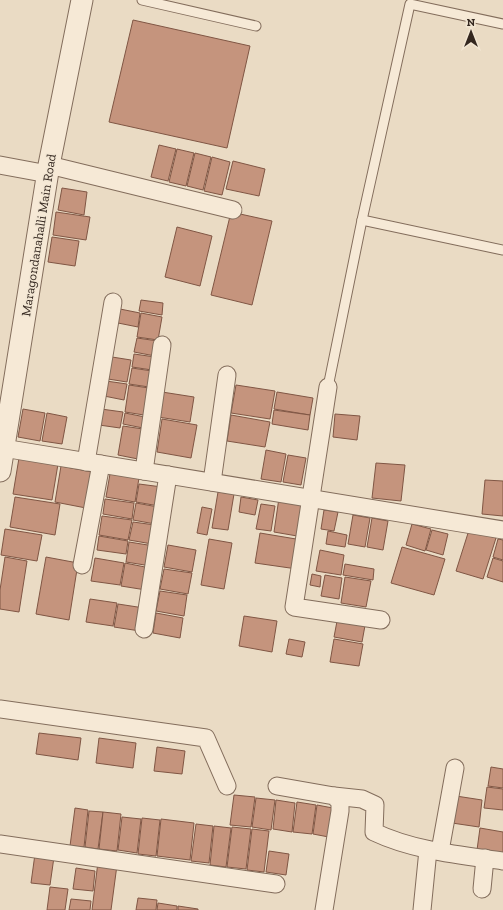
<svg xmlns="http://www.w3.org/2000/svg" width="503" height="910" font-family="'Zilla Slab',serif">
  <rect width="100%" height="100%" fill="#eadbc4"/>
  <!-- building -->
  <g fill="#c5947d" stroke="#805644">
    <polygon points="133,20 250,46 227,148 109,122"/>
    <polygon points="159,145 176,149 168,181 151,177"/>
    <polygon points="177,149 194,153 186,186 169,182"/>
    <polygon points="195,153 211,157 203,190 187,186"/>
    <polygon points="212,157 230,162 222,195 204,191"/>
    <polygon points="233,161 265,169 259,196 226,189"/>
    <polygon points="62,188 87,192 84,215 58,210"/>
    <polygon points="56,212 90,217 86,240 53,235"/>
    <polygon points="231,212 272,221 252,305 211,295"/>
    <polygon points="177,227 212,236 200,286 165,277"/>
    <polygon points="52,237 79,241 75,266 48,262"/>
    <polygon points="141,300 163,303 162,315 139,311"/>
    <polygon points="120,309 140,313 138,327 118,323"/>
    <polygon points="141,313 162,317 158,340 137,337"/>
    <polygon points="137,338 158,341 155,356 134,352"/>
    <polygon points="134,354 155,357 152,370 132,367"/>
    <polygon points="112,357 131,360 127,382 108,379"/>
    <polygon points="132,368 152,371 149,387 129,384"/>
    <polygon points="106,381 127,384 124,400 104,396"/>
    <polygon points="129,385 149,388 144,415 125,412"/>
    <polygon points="236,385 275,391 270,419 231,413"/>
    <polygon points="162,392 194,397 190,422 158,417"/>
    <polygon points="277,392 313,398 310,415 274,409"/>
    <polygon points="23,409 45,413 40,441 18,437"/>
    <polygon points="101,409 123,412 120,428 99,425"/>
    <polygon points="274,410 310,415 308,430 272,424"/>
    <polygon points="47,413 67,417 62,444 42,441"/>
    <polygon points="125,413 145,417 143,428 123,424"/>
    <polygon points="335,414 360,416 357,440 333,437"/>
    <polygon points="231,415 270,422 265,447 227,441"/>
    <polygon points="162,419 197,425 191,458 157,452"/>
    <polygon points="123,426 143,429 138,459 118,455"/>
    <polygon points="266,450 286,454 281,482 261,479"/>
    <polygon points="288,455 306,458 301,485 283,482"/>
    <polygon points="19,458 58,464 52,500 13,494"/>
    <polygon points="376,463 405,465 401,501 372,498"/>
    <polygon points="61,466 92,472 86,508 55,502"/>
    <polygon points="110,474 139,478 135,502 106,497"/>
    <polygon points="485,480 503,481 503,516 482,514"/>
    <polygon points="139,484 162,487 159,506 136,502"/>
    <polygon points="218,492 234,494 228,530 212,528"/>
    <polygon points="15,497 60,504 55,535 10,527"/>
    <polygon points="241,497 258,500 255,515 239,512"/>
    <polygon points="279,498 308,503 303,537 274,532"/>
    <polygon points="105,499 134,503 132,519 103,514"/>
    <polygon points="136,503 158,507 155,524 133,520"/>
    <polygon points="261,504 275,506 271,531 256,529"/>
    <polygon points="202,507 212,509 207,535 197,533"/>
    <polygon points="324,510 338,512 334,531 321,529"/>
    <polygon points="353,515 370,518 365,547 348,544"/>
    <polygon points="102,516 132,520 128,540 99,535"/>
    <polygon points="372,518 388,521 383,550 367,547"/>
    <polygon points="133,522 155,525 152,544 129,540"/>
    <polygon points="412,524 431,529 425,551 406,545"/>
    <polygon points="5,529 42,535 37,561 1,555"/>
    <polygon points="432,530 448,534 443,555 426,550"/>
    <polygon points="469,530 496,538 483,579 456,571"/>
    <polygon points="328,531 347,535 345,547 326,544"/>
    <polygon points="260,533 302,540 297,569 255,563"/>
    <polygon points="99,536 128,541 126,554 97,550"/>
    <polygon points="209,539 232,543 224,589 201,585"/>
    <polygon points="498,539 503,540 503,560 493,557"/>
    <polygon points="129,542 154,546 151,566 126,562"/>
    <polygon points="168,545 196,550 192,572 164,567"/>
    <polygon points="402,547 445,559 434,595 391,583"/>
    <polygon points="320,550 344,555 341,575 316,571"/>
    <polygon points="5,557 27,561 19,612 0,609 0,590"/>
    <polygon points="46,557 78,563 69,620 36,614"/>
    <polygon points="95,558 124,563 120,585 91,581"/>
    <polygon points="493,558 503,561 503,582 487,577"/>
    <polygon points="125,563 150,568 146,590 121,586"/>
    <polygon points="345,564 374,569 373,580 343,575"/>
    <polygon points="164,569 192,573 188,594 160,589"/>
    <polygon points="312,574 321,576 320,587 310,585"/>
    <polygon points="325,575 342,578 339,599 321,596"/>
    <polygon points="345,577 371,581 366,607 341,603"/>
    <polygon points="160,591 187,595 184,616 156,611"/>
    <polygon points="90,599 117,603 113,626 86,622"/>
    <polygon points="118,604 144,608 140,631 114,627"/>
    <polygon points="156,613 183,618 180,638 153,633"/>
    <polygon points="244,616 277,621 272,652 239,646"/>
    <polygon points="338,616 366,620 362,642 334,637"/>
    <polygon points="289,639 305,642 302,657 286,654"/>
    <polygon points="334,639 363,644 359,666 330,662"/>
    <polygon points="39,733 81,738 78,760 36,754"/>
    <polygon points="99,738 136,743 133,768 96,763"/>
    <polygon points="157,747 185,751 182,774 154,771"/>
    <polygon points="491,767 503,769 503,788 488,786"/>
    <polygon points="487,787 503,789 503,810 484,808"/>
    <polygon points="234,795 255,797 251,827 230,825"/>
    <polygon points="456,796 482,800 479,827 452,823"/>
    <polygon points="256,798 275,800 271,830 252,827"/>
    <polygon points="276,800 295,803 292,832 273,829"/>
    <polygon points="297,802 316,805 312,834 293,832"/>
    <polygon points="317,805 338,809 334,838 313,834"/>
    <polygon points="75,808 88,810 84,847 70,846"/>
    <polygon points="89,811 103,812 98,849 85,847"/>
    <polygon points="103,812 121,814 117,851 99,849"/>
    <polygon points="122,817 141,819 137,853 118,850"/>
    <polygon points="142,818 160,820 156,856 138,854"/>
    <polygon points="161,819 194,823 190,860 157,856"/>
    <polygon points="196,824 213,826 209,863 191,861"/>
    <polygon points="214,826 231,828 226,867 210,865"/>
    <polygon points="232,827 251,829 246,869 227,867"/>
    <polygon points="480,828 503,832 503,854 477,850"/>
    <polygon points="252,829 269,831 264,872 247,870"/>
    <polygon points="269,851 289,854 286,875 266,872"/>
    <polygon points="35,854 54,857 50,885 31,883"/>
    <polygon points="98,862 117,865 111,910 92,910"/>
    <polygon points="76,868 95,871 93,891 73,889"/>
    <polygon points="50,887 68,889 65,910 47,910"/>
    <polygon points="138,898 157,900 156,910 136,910"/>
    <polygon points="71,899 91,901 90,910 69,910"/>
    <polygon points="158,903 177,906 177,910 157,910"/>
    <polygon points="178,906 198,909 198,910 178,910"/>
  </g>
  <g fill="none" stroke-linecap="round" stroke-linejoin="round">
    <!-- service casing -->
    <g stroke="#836d5c" stroke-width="11">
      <g id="service">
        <polyline points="142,0 256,26"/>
        <polyline points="362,220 503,250"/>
        <polyline points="328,387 362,220 410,4 503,24"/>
      </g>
    </g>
    <!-- minor casing -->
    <g stroke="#836d5c" stroke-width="19">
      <g id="minor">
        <polyline points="0,165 48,174"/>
        <polyline points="49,165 233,210"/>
        <polyline points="328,387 294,607 381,620"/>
        <polyline points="3,448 503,530"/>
        <polyline points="86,462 113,302"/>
        <polyline points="144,471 162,345"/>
        <polyline points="212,482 227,375"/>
        <polyline points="82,565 101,464"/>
        <polyline points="144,629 168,475"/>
        <polyline points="0,709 206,738 227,786"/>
        <polyline points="277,786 334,796 340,802 340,811 324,910"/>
        <path d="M 334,796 L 362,799 L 375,805 L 374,832 C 414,851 460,855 503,861"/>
        <polyline points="0,844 276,884"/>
        <polyline points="440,851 455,768"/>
        <polyline points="482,889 485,858"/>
        <polyline points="422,910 428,850"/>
      </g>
    </g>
    <!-- tertiary casing -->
    <g stroke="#836d5c" stroke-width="23">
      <polyline id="tertiary" points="0,471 49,165 82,0"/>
    </g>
    <!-- service -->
    <use href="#service" stroke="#f6e9d6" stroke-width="9"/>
    <!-- minor -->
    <use href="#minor" stroke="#f6e9d6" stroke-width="17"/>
    <!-- tertiary -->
    <use href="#tertiary" stroke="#f6e9d6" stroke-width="21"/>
  </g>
  <g text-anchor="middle" stroke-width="3" stroke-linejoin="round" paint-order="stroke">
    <!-- street labels -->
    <g font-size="13" fill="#34271f" stroke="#f2e6d3">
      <text transform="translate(38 235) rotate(-81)" y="5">Maragondanahalli Main Road</text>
    </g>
  </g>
  <!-- north arrow -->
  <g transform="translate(471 32)" stroke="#f2e6d3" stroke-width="3" paint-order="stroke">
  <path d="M0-3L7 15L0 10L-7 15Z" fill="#34271f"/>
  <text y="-6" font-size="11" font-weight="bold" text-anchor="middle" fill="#34271f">N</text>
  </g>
</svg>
